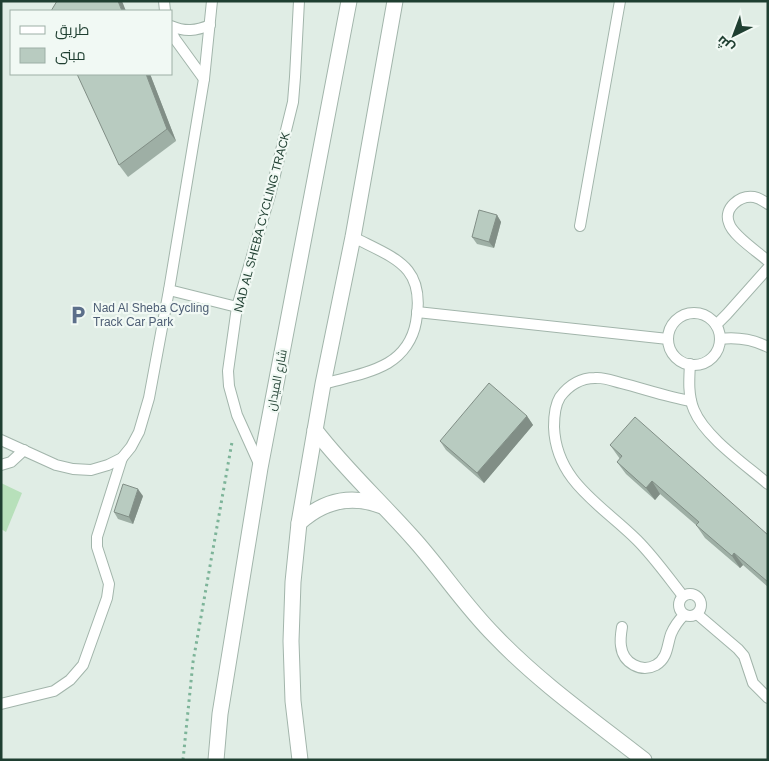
<svg xmlns="http://www.w3.org/2000/svg" width="769" height="761" font-family="Helvetica,Cairo,sans-serif">
  <rect width="100%" height="100%" fill="#e0ede5"/>
  <!-- green -->
  <polygon fill="#b7e0ba" points="1,483 22,493 6,532 1,529"/>
  <g fill="none" stroke-linecap="round" stroke-linejoin="round">
    <!-- service casing -->
    <g stroke="#a2b5ab" stroke-width="12">
      <g id="service">
        <polyline points="164,1 165,11"/>
        <path d="M 171,26 C 185,32 196,31 210,25"/>
        <polyline points="171,31 175,39 204,79"/>
        <path d="M 768,204 C 763,201 760,198 754,197 C 740,195 723,208 729,223 C 732,235 758,252 768,261"/>
        <polyline points="580,226 620,1"/>
        <polyline points="169,290 237,307"/>
        <polyline points="417,312 668,339"/>
        <circle cx="694" cy="339" r="26"/>
        <polyline points="716,325 727,314 768,268"/>
        <path d="M 720,339 C 737,337 752,339 768,347"/>
        <path d="M 690,364 C 689,380 688,396 694,410 C 705,437 746,465 768,484"/>
        <path d="M 323,384 C 344,378 369,374 388,363 C 403,354 413,339 416,322 C 426,266 396,259 353,237"/>
        <polyline points="1,440 56,465 73,469 91,470 108,465 122,458 131,447 139,432 149,398 169,290 204,79 212,1"/>
        <polyline points="1,465 11,462 24,450"/>
        <polyline points="260,466 237,415 229,386 228,371 237,307 270,195 293,102 295,77 299,1"/>
        <circle cx="690" cy="605" r="11"/>
        <path d="M 683,596 C 668,577 654,557 637,540 C 602,505 556,482 554,427 C 554,417 555,405 560,397 C 569,385 580,378 595,378 C 604,377 613,381 621,383 C 645,389 667,397 691,401"/>
        <polyline points="697,614 738,649 744,656 753,683 768,698"/>
        <path d="M 622,627 C 621,633 620,640 621,646 C 623,663 641,673 656,665 C 668,658 667,645 671,634 C 674,627 678,621 684,615"/>
        <polyline points="1,704 54,691 70,680 83,665 107,598 109,584 97,547 97,537 122,458"/>
      </g>
    </g>
    <!-- minor casing -->
    <g stroke="#a2b5ab" stroke-width="17">
      <g id="minor">
        <path d="M 315,430 C 344,468 380,501 412,537 C 441,569 464,605 495,636 C 540,683 593,720 644,760"/>
        <path d="M 299,523 C 323,501 351,494 382,506"/>
      </g>
    </g>
    <!-- tertiary casing -->
    <g stroke="#a2b5ab" stroke-width="17">
      <g id="tertiary">
        <polyline points="216,760 220,714 260,468 349,1"/>
        <polyline points="300,760 293,701 291,641 293,582 299,523 323,384 353,237 395,1"/>
      </g>
    </g>
    <!-- path -->
    <polyline stroke="#7db499" stroke-width="3" stroke-dasharray="2.5 4" stroke-linecap="butt" points="183,760 193,662 232,442"/>
    <!-- service -->
    <use href="#service" stroke="#fff" stroke-width="10"/>
    <!-- minor -->
    <use href="#minor" stroke="#fff" stroke-width="15"/>
    <!-- tertiary -->
    <use href="#tertiary" stroke="#fff" stroke-width="15"/>
  </g>
  <!-- wall -->
  <g fill="#9eafa5">
    <polygon points="150,74 176,141 128,177 119,165"/>
    <polygon points="497,215 501,222 494,248 477,244 472,237"/>
    <polygon points="527,416 533,425 484,483 446,450 440,441"/>
    <polygon points="610,445 768,535 768,587 743,565 740,568 705,538 696,525 660,494 655,500 626,474 617,462 620,459"/>
    <polygon points="143,496 133,524 118,519 114,512"/>
  </g>
  <!-- shaded-wall -->
  <g fill="#818e86">
    <polygon points="118,1 122,1 126,11 122,11"/>
    <polygon points="146,74 150,74 176,141 167,129"/>
    <polygon points="497,215 501,222 494,248 489,242"/>
    <polygon points="527,416 533,425 484,483 477,473"/>
    <polygon points="652,481 660,494 655,500 646,488"/>
    <polygon points="138,489 143,496 133,524 129,517"/>
    <polygon points="734,553 743,565 740,568 732,556"/>
  </g>
  <!-- building -->
  <g fill="#b8cbc0" stroke="#818e86">
    <polygon points="57,1 118,1 122,11 51,11"/>
    <polygon points="77,74 146,74 167,129 119,165"/>
    <polygon points="479,210 497,215 489,242 472,237"/>
    <polygon points="489,383 527,416 477,473 440,441"/>
    <polygon points="635,417 768,535 768,582 734,553 732,556 696,525 699,522 652,481 646,488 617,462 622,456 610,445"/>
    <polygon points="123,484 138,489 129,517 114,512"/>
  </g>
  <!-- icons -->
  <defs>
    <g id="parking-bare" transform="scale(1.5)"><path d="M-3.5-5.5H1a3.5 3.5 0 0 1 0 7H-1V5.5H-3.5ZM-1-3.4V-.6H.8a1.4 1.4 0 0 0 0-2.8Z" fill="#5c6f8a" stroke="#f1f9f4" stroke-width="2.5" paint-order="stroke"/></g>
  </defs>
  <g fill-rule="evenodd">
    <use href="#parking-bare" x="78" y="315"/>
  </g>
  <g text-anchor="middle" stroke-width="4.5" stroke-linejoin="round" paint-order="stroke">
    <!-- street labels -->
    <g font-size="12" fill="#1f3f31" stroke="#f1f9f4">
      <text transform="translate(262 222) rotate(-75)" y="4">NAD AL SHEBA CYCLING TRACK</text>
      <text transform="translate(277 380) rotate(-79)" y="4">شارع الميدان</text>
    </g>
    <!-- service labels -->
    <g font-size="12" fill="#4e5e75" stroke="#f1f9f4" text-anchor="start">
      <text x="93" y="312">Nad Al Sheba Cycling<tspan x="93" dy="14">Track Car Park</tspan></text>
    </g>
  </g>
  <!-- border -->
  <rect width="769" height="761" fill="none" stroke="#1f3f31" stroke-width="5"/>
  <!-- legend -->
  <rect x="10" y="10" width="162" height="65" fill="#f1f9f4" stroke="#9dafa6"/>
  <rect x="20" y="26" width="25" height="8" fill="#ffffff" stroke="#9dafa6"/>
  <text x="55" y="35" font-size="15" fill="#1f3f31">طريق</text>
  <rect x="20" y="48" width="25" height="15" fill="#b8cbc0" stroke="#9dafa6"/>
  <text x="55" y="60" font-size="15" fill="#1f3f31">مبنى</text>
  <!-- north arrow -->
  <g transform="translate(734 35) rotate(222)" stroke="#f1f9f4" stroke-width="4" paint-order="stroke">
  <path d="M0-4L9 19L0 12L-9 19Z" fill="#1f3f31"/>
  <text y="-8" font-size="14" font-weight="bold" text-anchor="middle" fill="#1f3f31">ش</text>
  </g>
</svg>
